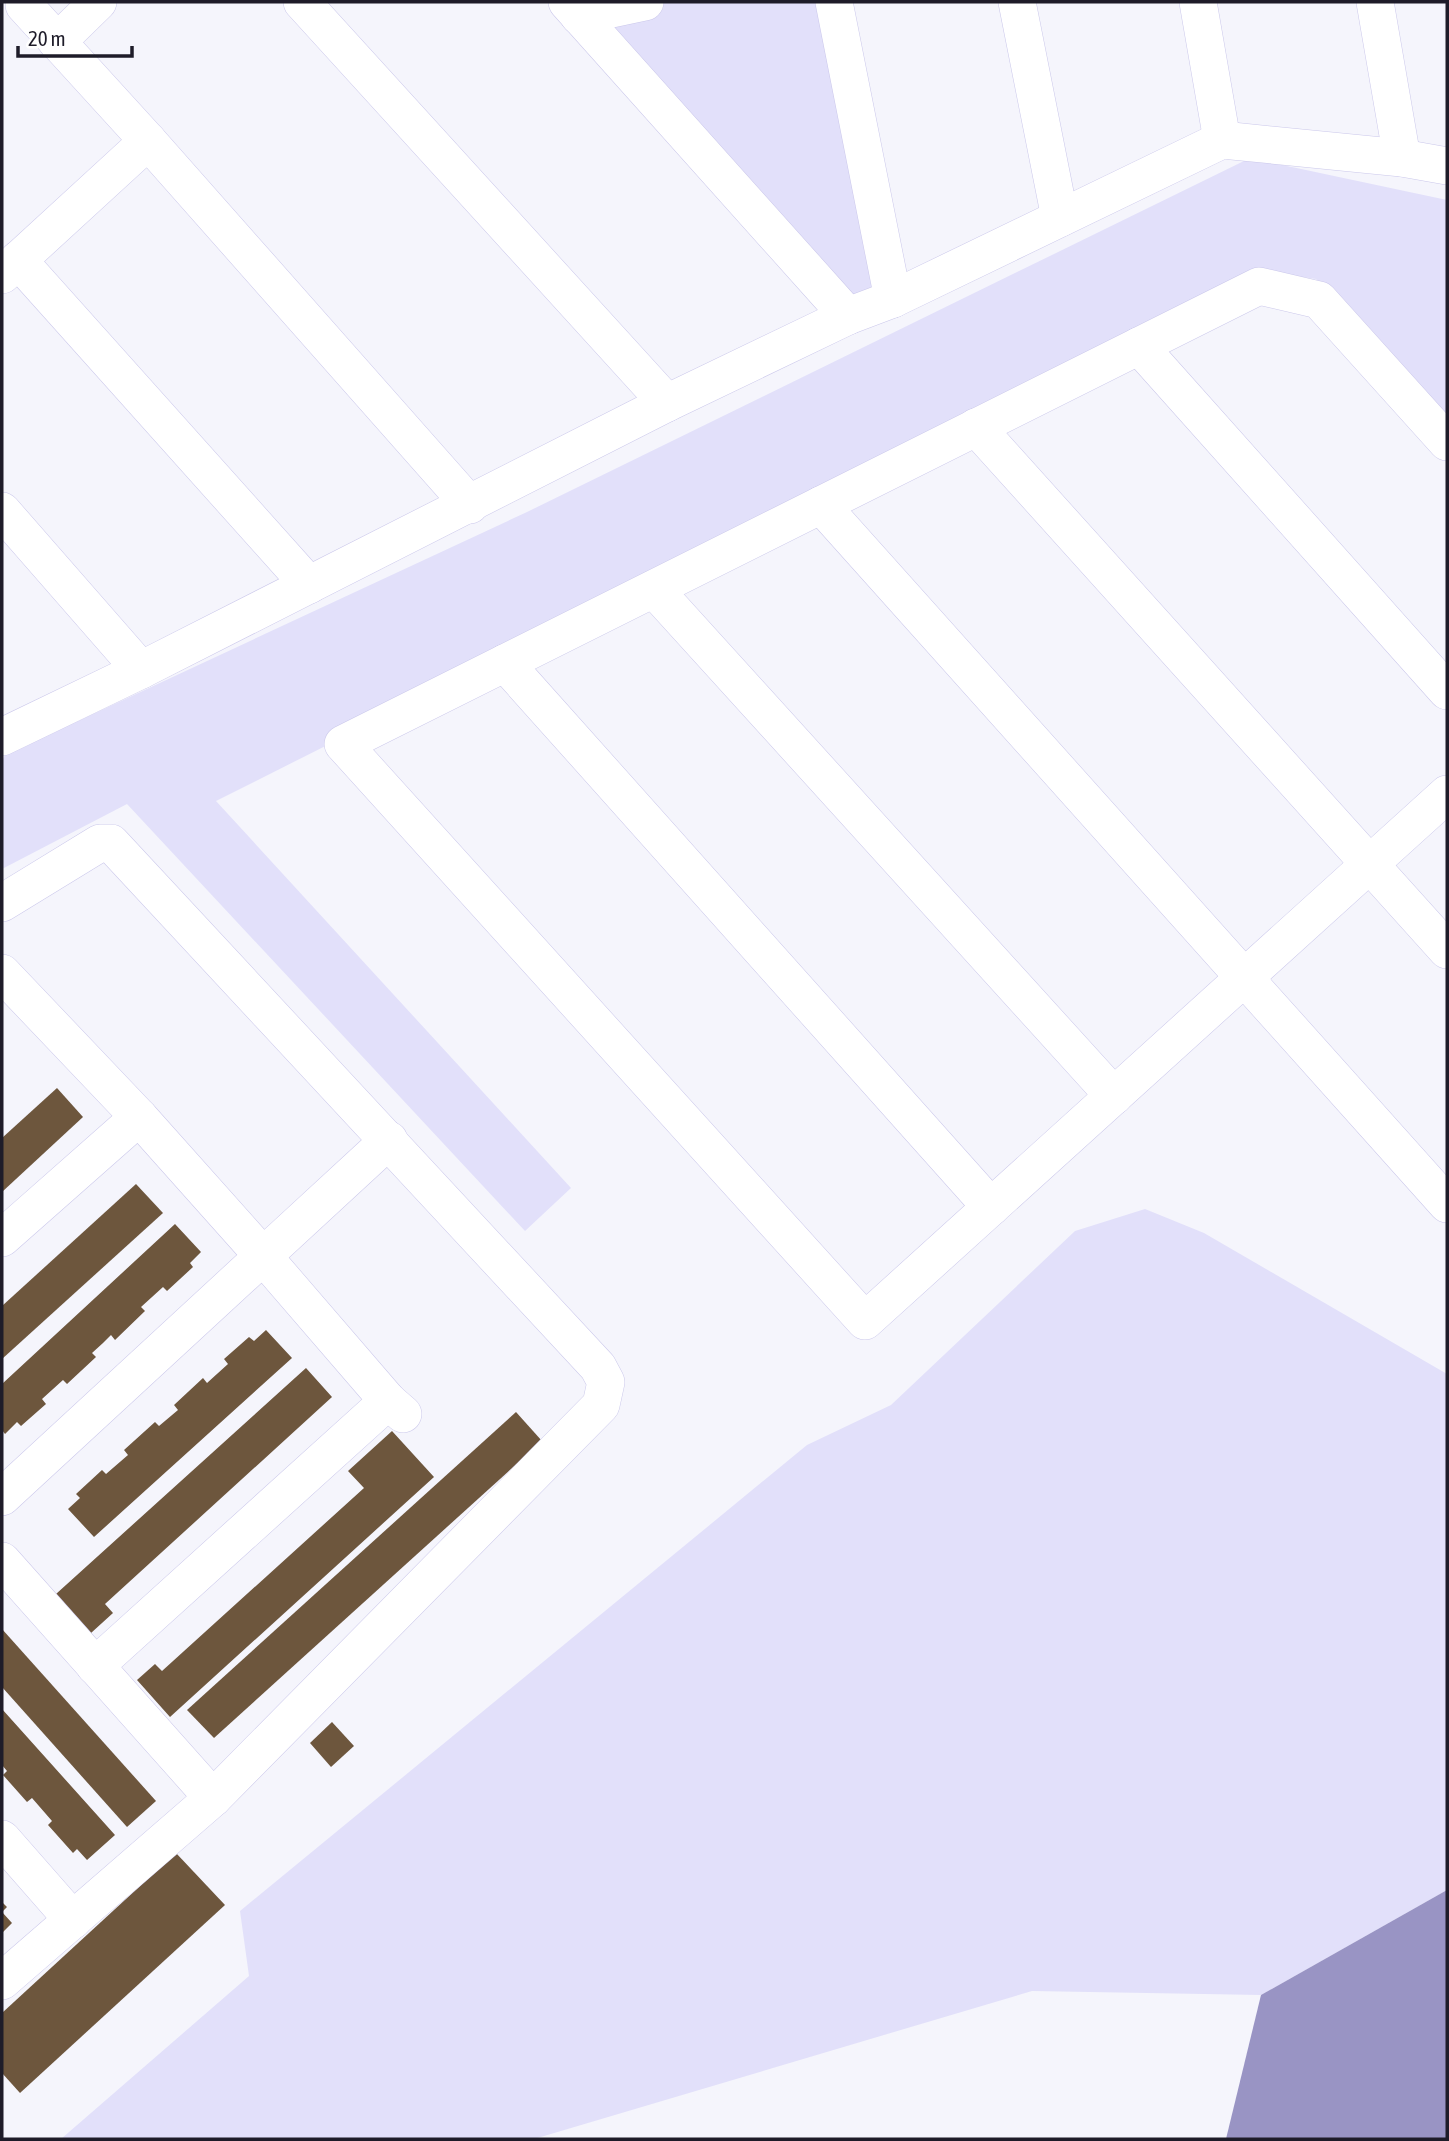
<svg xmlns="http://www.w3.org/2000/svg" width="1449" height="2141" font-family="'Asap Condensed',sans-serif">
  <rect width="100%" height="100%" fill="#f5f5fc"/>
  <!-- green -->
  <g fill="#e2e0fa">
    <polygon points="645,2 834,2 893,299 848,316 579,16"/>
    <polygon points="1246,160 1273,163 1447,200 1447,422 1316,279 1269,272 216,801 571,1188 525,1231 127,804 2,869 2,761 5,755 527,512"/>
    <polygon points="1145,1209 1204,1233 1447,1374 1447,1890 1261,1995 1032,1991 534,2139 61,2139 249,1976 240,1911 807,1445 891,1405 1075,1231"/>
  </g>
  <!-- water -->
  <polygon fill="#9994c4" points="1447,1890 1447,2139 1226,2139 1261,1995"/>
  <!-- building -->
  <g fill="#6d563d">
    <polygon points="57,1088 83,1117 2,1192 2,1138"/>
    <polygon points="136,1184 163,1213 2,1359 2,1306"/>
    <polygon points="175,1224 201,1252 190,1263 193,1267 167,1291 163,1287 141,1307 145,1311 115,1340 111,1335 103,1343 92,1353 96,1357 67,1384 63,1380 42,1399 46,1404 21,1426 17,1422 5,1434 2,1430 2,1384"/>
    <polygon points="266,1330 292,1358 94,1537 68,1509 80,1498 76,1494 102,1470 106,1474 128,1455 124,1450 155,1422 159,1426 178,1410 174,1405 203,1378 207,1383 228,1364 224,1359 249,1337 254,1341"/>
    <polygon points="306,1368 332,1397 105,1604 113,1613 91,1633 56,1594"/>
    <polygon points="516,1412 542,1441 214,1738 187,1710"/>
    <polygon points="392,1431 434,1477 170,1717 137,1680 155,1664 162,1671 364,1488 348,1471"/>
    <polygon points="2,1629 156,1801 127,1827 2,1687"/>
    <polygon points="2,1709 115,1835 87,1860 77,1849 73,1853 48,1825 52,1821 32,1798 27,1802 3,1775 7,1771 2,1765"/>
    <polygon points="332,1722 354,1746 331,1767 310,1743"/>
    <polygon points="176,1853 225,1905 20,2093 2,2073 2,2013"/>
    <polygon points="2,1902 7,1907 2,1912 12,1923 2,1933"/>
  </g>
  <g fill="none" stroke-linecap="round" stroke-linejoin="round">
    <!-- street casing -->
    <g stroke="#cbc8eb" stroke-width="38">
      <g id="street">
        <polyline points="302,2 667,403"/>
        <polyline points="567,2 848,316"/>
        <polyline points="834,2 893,299"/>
        <polyline points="1017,2 1060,218"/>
        <polyline points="1198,2 1222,140"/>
        <polyline points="1375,2 1402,158"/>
        <polyline points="24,5 148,141 470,505"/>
        <polyline points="579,16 645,2"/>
        <polyline points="57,42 98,2"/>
        <polyline points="18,260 309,585"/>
        <polyline points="2,275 148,141"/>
        <polyline points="1139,346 1447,691"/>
        <polyline points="976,427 1447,950"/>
        <polyline points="1447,442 1319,300 1259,286 343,744 865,1321 1447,794"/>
        <polyline points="821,505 1447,1204"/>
        <polyline points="2,511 141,670"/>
        <polyline points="654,589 1114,1096"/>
        <polyline points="505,663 991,1207"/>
        <polyline points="2,737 141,670 667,403 848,316 893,299 1222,140 1402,158 1447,166"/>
        <polyline points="2,903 100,843 111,843 598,1367 606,1382 601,1405 213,1798 2,1981"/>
        <polyline points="2,973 139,1117 263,1256 388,1401 403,1414"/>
        <polyline points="2,1238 139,1117"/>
        <polyline points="2,1497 389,1140"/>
        <polyline points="2,1561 213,1798"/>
        <polyline points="95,1666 388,1401"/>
        <polyline points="2,1839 73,1920"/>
      </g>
    </g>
    <!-- street -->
    <use href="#street" stroke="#fff" stroke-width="37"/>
  </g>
  <!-- border -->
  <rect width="1449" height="2141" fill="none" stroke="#1e1c29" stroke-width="7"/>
  <!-- scale -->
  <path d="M18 46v10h114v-10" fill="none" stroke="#1e1c29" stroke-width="3.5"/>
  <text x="28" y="46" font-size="21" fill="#1e1c29" stroke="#ffffff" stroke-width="5" paint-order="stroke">20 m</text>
</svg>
